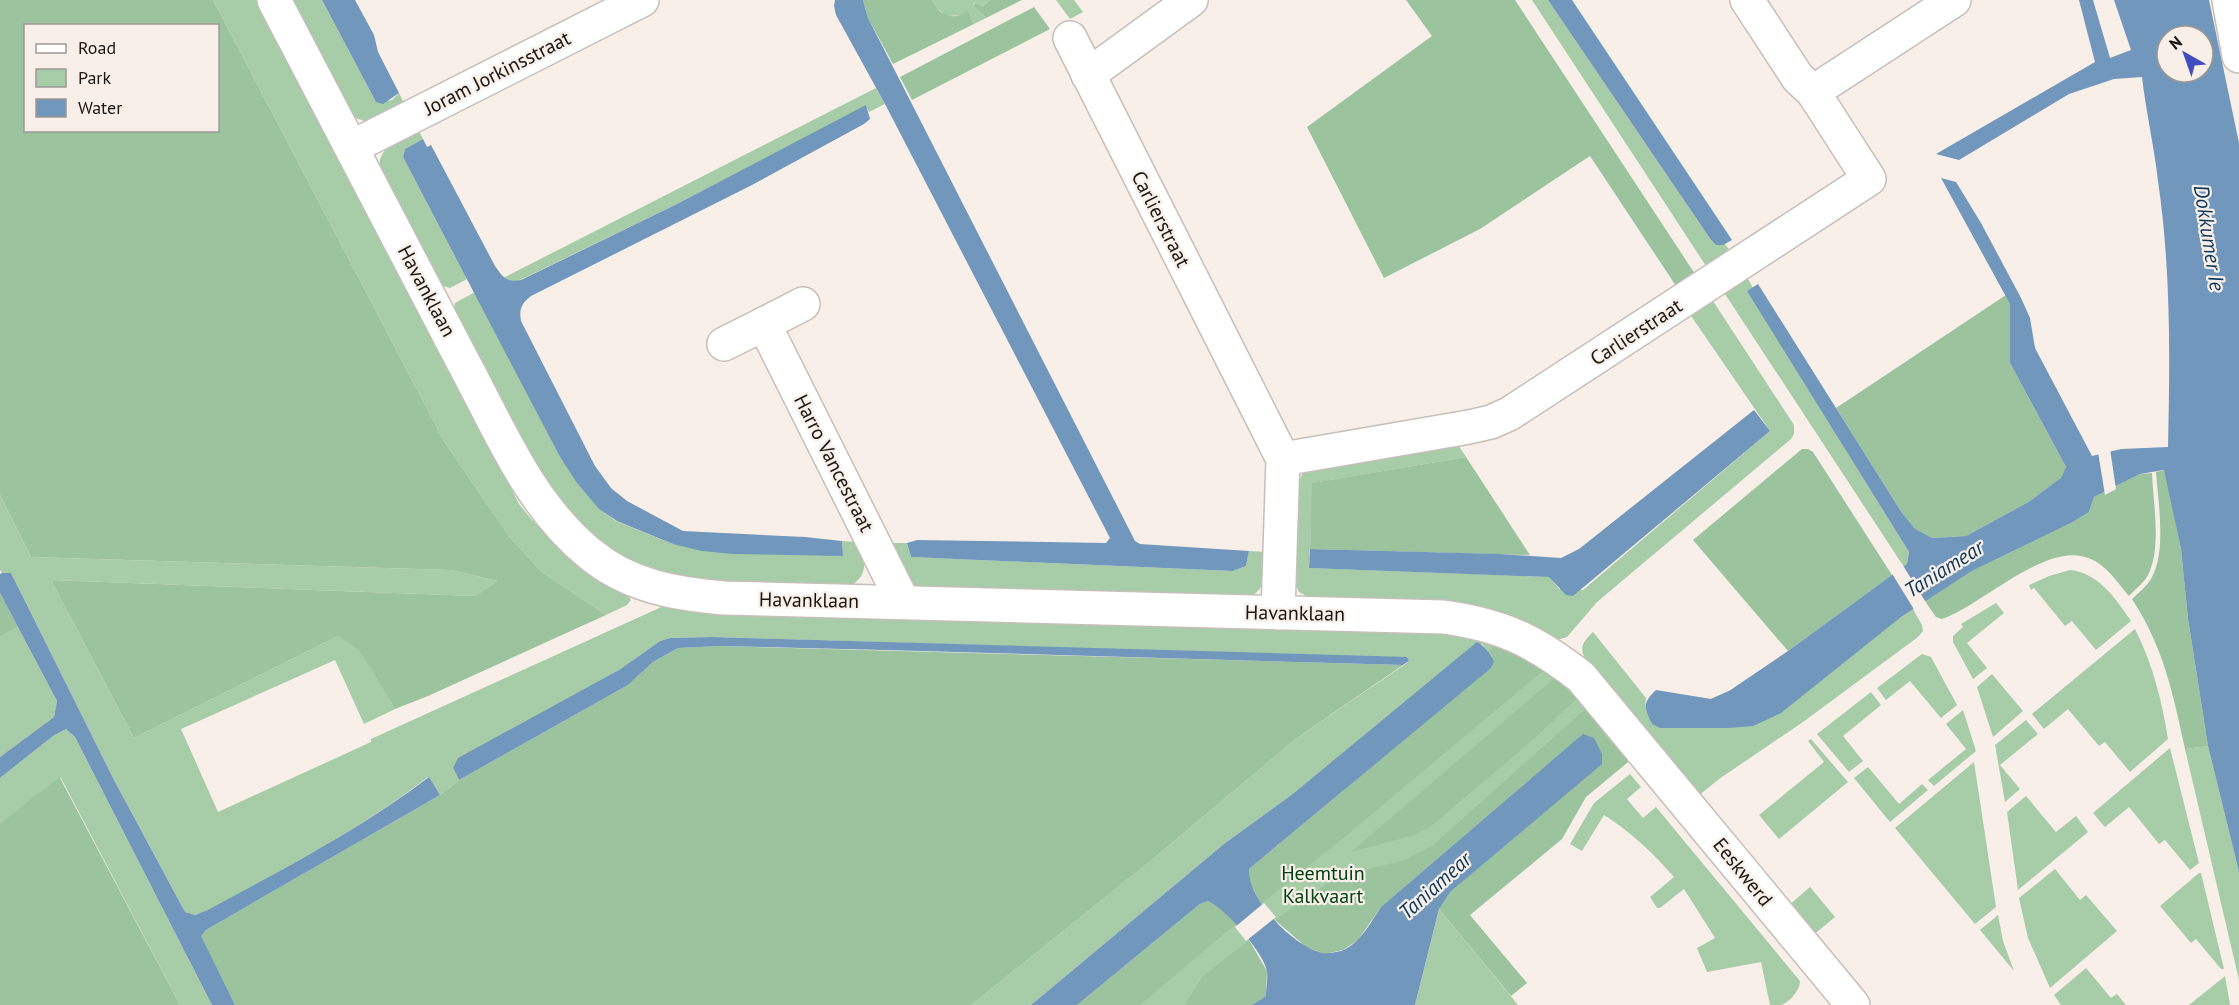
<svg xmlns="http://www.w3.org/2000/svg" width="2239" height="1005" font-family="'PT Sans',sans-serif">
  <rect width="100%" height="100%" fill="#f8efe9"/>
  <!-- green -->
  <g fill="#a6cda8">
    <path d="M 213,0 L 260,0 L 519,504 C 554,548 579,565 627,593 L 631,600 L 627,605 L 606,615 L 543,573 L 512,540 L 445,443 Z"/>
    <polygon points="288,0 322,0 376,102 392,100 399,93 405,105 367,122 353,117"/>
    <polygon points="932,0 990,0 983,6 974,3 973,6 986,18 974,24 970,15 946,16 935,6"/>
    <polygon points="1056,0 1074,0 1083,12 1070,19"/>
    <polygon points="1532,0 1548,0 1711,240 1716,245 1725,244 1732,254 1708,269"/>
    <polygon points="876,88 885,104 869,112 866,106 677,204 520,280 512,282 503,278"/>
    <path d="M 418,129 L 423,139 L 405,149 L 403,157 L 467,279 L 450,288 L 439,285 L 379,170 C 378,146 400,139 418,129 Z"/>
    <polygon points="1746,275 1753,288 1748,291 1909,552 1907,564 1904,567 1723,291"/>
    <path d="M 475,292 L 560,457 L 599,509 L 616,521 L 673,544 L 843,556 L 842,541 L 859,542 C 866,561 869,577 848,587 L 695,583 L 635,565 L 590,535 L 555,497 L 453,315 L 455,303 Z"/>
    <polygon points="1711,298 1794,425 1794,434 1791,439 1597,602 1567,637 1560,639 1550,638 1310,598 1299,592 1294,581 1297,485 1303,473 1309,469 1457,443 1466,457 1313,483 1309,568 1550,577 1559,589 1583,590 1770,431 1689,313"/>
    <path d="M 0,495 L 31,557 L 451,570 L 497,581 L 475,596 L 51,580 L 134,738 L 338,636 L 359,649 L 395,709 L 364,724 L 335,660 L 181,729 L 218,812 L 371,742 L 371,739 L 668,604 L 1432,629 L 1490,639 L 1558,675 L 1601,719 L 1381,907 L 1275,920 L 1261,904 L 1248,878 L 1492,656 L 1482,644 L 1294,793 L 1224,844 L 1031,1005 L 971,1005 L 1148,863 L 1297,738 L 1407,663 L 1409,661 L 1407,658 L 712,637 L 670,638 L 660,641 L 619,670 L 453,768 L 459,780 L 440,795 L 428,777 C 361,829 283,869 208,911 L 194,915 L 185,912 L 114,780 L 11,573 L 2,573 L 0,570 Z"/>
    <path d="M 887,543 L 907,543 L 911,557 L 1233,571 L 1246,566 L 1249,551 L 1267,552 C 1266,569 1268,585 1253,595 L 918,589 L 913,586 Z"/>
    <path d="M 2070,570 C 2099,573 2116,599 2131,621 L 2096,650 L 2072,621 L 2065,626 L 2034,588 L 2031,590 L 2029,585 L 2049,576 Z"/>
    <polygon points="1996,603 2004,613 1967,643 1987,668 1973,679 1953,642 1953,636 1963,627 1961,624"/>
    <path d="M 1913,609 L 1922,625 L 1923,631 L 1918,637 L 1803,722 L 1719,779 L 1697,797 L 1591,667 C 1580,652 1578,646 1593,632 L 1646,698 C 1644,708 1648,716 1652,724 L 1901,617 Z"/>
    <polygon points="18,627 57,701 54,717 0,757 0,637"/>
    <path d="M 2135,629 C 2153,665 2162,701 2168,739 L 2130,772 L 2105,742 L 2099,746 L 2068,709 L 2044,729 L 2032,714 Z"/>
    <polygon points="1922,654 1931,657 1957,705 1941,718 1910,681 1886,700 1877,688"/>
    <polygon points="1992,674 2023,711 1993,737 1977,687"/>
    <polygon points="1871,692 1881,705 1843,736 1863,761 1849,772 1817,734"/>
    <polygon points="1963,710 1976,751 1934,786 1928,780 1966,749 1946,724"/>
    <polygon points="2026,720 2038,734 2000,765 2020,789 2005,802 1995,745"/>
    <polygon points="66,729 75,737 212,1005 180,1005 61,778 0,823 0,778 53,736"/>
    <polygon points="1811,739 1848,782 1779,839 1759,815 1824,762 1808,741"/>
    <polygon points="2208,746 2239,872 2239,980 2185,749"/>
    <polygon points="2170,748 2199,863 2190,870 2165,840 2159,844 2129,807 2105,827 2093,813"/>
    <polygon points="1974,762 1996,907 1975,924 1895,828"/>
    <polygon points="1868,767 1899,804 1922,784 1928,790 1890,822 1854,778"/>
    <path d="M 1630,774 L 1641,787 L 1627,799 L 1643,818 L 1656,807 L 1800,981 C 1800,990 1790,1002 1781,1005 C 1778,1005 1774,1005 1770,1005 L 1761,962 L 1707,972 L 1697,948 L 1715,938 L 1684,889 L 1660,908 L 1657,908 L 1650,897 L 1674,877 C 1653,853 1631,832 1604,815 L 1582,851 L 1570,844 L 1594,803 Z"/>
    <polygon points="2026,796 2056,832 2076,816 2088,832 2018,890 2007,812"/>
    <polygon points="2055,869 2080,900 2086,895 2117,931 2050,988 2028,938 2019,898"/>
    <polygon points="2199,873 2201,873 2224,969 2221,969 2196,939 2191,943 2160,906"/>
    <polygon points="1810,887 1835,917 1812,936 1788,906"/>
    <polygon points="1216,904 1236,924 1249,940 1252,1005 1077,1005"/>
    <polygon points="1439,909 1518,1005 1415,1005"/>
    <polygon points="1998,915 2003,941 2014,971 1980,930"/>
    <polygon points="2086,968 2111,998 2117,994 2126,1005 2061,1005 2054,995"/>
    <polygon points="2225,976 2230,1005 2189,1005 2224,977"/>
  </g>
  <!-- forest -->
  <g fill="#9bc49e" fill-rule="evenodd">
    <path d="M 0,0 L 213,0 L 445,443 L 512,540 L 543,573 L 606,615 L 428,696 L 395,709 L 359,650 L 338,636 L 134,738 L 51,580 L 475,596 L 497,581 L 451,570 L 31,557 L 0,495 ZM 26,26 L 218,26 L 218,130 L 26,130 Z"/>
    <path d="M 863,0 L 932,0 C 939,15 952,21 967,12 L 970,15 L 974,24 L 893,64 L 868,18 Z"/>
    <polygon points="990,0 1022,0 986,18 973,6 975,3 983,6"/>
    <polygon points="1406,0 1515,0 1697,277 1678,289 1590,156 1480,229 1384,278 1307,127 1432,36"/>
    <polygon points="1034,7 1050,29 912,100 900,77"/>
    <polygon points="2006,295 2010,304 2010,363 2066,467 2061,479 2030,501 1966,536 1932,538 1914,529 1902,513 1836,408"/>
    <polygon points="1802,449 1808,449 1813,452 1892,575 1788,651 1693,540"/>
    <polygon points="1466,457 1530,555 1310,549 1312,483"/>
    <path d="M 2165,470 L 2181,549 L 2188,619 L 2208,746 L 2185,749 C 2173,694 2164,648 2132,599 C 2138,593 2147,586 2151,579 C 2167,551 2158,503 2156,472 Z"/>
    <path d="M 2152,473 C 2153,503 2162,548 2148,575 C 2144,583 2135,589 2129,596 C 2117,582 2106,564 2088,558 C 2046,541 1981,606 1942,619 L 1936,617 L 1925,601 L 1972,571 L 2073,522 L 2089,512 L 2094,497 L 2140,474 Z"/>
    <polygon points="0,593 18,627 0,637"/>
    <polygon points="1500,643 1544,668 1543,671 1341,840 1261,904 1248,878 1249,869 1491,668 1492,656 1488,652"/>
    <polygon points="721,646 1403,665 1297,738 1148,863 971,1005 235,1005 200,936 206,930 440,795 459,780 628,685 653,662 678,648"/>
    <polygon points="1558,675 1581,695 1528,744 1429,828 1412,836 1351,852"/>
    <polygon points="1590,705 1633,758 1586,797 1562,839 1470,915 1527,983 1511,996 1439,909 1443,900 1531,778 1381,907 1358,940 1343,950 1324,954 1306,947 1275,920 1336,877 1405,860 1433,845"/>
    <polygon points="60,777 60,778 180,1005 0,1005 0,823"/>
    <polygon points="1208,901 1216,904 1236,924 1140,1005 1077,1005 1200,904"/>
    <polygon points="1249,940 1267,971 1266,996 1252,1005 1185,1005 1203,976"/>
  </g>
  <!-- water -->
  <g fill="#7197bc" fill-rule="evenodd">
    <polygon points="322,0 355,0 374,35 378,52 399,93 383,104 376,102"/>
    <polygon points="835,0 863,0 868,18 1135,541 1140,544 1249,551 1246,566 1233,571 911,557 907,543 917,540 1106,543 1110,538 885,104 836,15 834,6"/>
    <polygon points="1548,0 1572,0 1732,240 1723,245 1716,245 1711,240"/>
    <path d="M 2079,0 L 2093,0 L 2110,58 L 2131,50 L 2114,0 L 2209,0 L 2239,143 L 2239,872 L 2208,746 L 2188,619 L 2181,549 L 2164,470 L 2140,474 L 2094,497 L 2089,512 L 2073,522 L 1972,571 L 1901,617 L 1781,713 L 1753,726 L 1728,728 L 1660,728 L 1652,724 C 1644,708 1642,703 1656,690 L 1711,699 L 1729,691 L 1788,651 L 1907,564 L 1909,552 L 1747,291 L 1758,284 L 1902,513 L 1915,529 L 1932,538 L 1966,536 L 2030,501 L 2061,478 L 2066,467 L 2010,363 L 2010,304 L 1941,178 L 1956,182 L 1981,223 L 2021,298 L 2030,318 L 2035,348 L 2092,456 L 2121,449 L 2168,447 C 2170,359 2171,269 2158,181 C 2154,146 2146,112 2142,77 L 2114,79 L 2069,94 L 1959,160 L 1936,154 L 2095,62 ZM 2167,36 L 2203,36 L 2203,72 L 2167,72 Z"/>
    <path d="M 866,105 L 870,119 L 864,124 L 752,185 L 531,296 C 521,304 519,309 521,321 L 595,466 L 611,488 L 627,501 L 683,531 L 805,537 L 842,541 L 843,556 L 733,554 L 702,551 L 673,544 L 617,521 L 599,509 L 577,483 L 560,457 L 403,157 L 405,149 L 423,139 L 427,147 L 431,145 L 495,266 C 503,277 506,283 521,280 L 677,204 Z"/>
    <polygon points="1754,410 1770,431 1573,596 1566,595 1549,577 1309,568 1310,549 1500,554 1561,558 1579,549"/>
    <path d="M 2,573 L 11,573 L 114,780 L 185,912 L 195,915 L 208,910 C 283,869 361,829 429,777 L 440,795 L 206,930 L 201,936 L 235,1005 L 212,1005 L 75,737 L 66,729 L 53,736 L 0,778 L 0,757 L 54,717 L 57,701 L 0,593 L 0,574 Z"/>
    <polygon points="712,637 1407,657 1409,661 1403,665 884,650 721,646 678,648 653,662 628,685 459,780 453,768 458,758 619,670 660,641 670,638"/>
    <path d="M 1477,642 C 1485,646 1491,654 1494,662 L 1491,668 L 1249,869 C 1247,899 1294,947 1322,953 C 1327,954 1335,952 1341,951 C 1359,945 1371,922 1381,907 L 1583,734 L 1594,738 L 1602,754 L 1602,764 L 1450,892 L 1439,909 L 1415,1005 L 1252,1005 L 1266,996 C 1266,989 1268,979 1267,972 C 1265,954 1225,908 1208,901 L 1200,904 L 1077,1005 L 1031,1005 L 1224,844 L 1294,793 Z"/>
  </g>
  <!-- pier -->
  <g fill="#f8efe9">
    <polygon points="2110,449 2116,489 2105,495 2098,452"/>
    <polygon points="1902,564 1927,604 1915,611 1891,572"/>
    <polygon points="1264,903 1276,917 1246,941 1235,927"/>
  </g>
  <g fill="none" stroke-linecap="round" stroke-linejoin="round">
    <!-- minor casing -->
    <g stroke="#c6beb8" stroke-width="36">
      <g id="minor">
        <path d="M 274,0 C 337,119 398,239 461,358 C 498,426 528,503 589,553 C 628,586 676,594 724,598 L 1444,617 C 1502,625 1535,641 1581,677 L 1853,1005"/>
        <polyline points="2229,0 2239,56"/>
        <polyline points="1070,38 1283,459 1278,613"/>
        <polyline points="1088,75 1191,0"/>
        <polyline points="1813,92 1954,0"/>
        <polyline points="352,147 642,0"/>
        <polyline points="764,324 803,304"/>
        <polyline points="724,344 764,324 903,602"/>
        <polyline points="1283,459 1469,427 1491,422 1509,414 1869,179 1813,92 1798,78 1747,0"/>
      </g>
    </g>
    <!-- minor -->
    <use href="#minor" stroke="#fff" stroke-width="33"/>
  </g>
  <g text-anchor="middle" stroke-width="4.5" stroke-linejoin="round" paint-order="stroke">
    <!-- street labels -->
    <g font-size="20" fill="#191614" stroke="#f8efe9">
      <text transform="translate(497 73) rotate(-27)" y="7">Joram Jorkinsstraat</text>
      <text transform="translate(1161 219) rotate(63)" y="7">Carlierstraat</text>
      <text transform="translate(427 291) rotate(62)" y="7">Havanklaan</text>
      <text transform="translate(1636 332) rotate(-33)" y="7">Carlierstraat</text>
      <text transform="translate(834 463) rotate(63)" y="7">Harro Vancestraat</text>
      <text transform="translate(809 600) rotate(1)" y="7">Havanklaan</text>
      <text transform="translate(1295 613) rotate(1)" y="7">Havanklaan</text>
      <text transform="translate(1743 872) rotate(51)" y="7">Eeskwerd</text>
    </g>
    <!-- park labels -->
    <g font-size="20" fill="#004111" stroke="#f8efe9">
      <text x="1323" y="880">Heemtuin<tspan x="1323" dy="23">Kalkvaart</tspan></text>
    </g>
    <!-- water labels -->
    <g font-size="21" font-style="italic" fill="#0b375c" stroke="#f8efe9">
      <text transform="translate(2209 238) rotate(81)" y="7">Dokkumer Ie</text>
      <text transform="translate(1944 569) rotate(-32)" y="7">Taniamear</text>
      <text transform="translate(1435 886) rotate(-42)" y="7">Taniamear</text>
    </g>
  </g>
  <!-- legend -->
  <rect x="24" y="24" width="195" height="108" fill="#f8efe9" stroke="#9f9894" stroke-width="1.5"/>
  <rect x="36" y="44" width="30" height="9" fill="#ffffff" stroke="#9f9894" stroke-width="1.5"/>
  <text x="78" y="54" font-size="18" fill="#191614">Road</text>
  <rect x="36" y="69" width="30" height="18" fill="#a6cda8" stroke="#9f9894" stroke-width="1.5"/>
  <text x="78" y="84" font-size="18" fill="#191614">Park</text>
  <rect x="36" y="99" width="30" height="18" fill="#7197bc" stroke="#9f9894" stroke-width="1.5"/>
  <text x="78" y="114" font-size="18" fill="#191614">Water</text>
  <!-- north arrow -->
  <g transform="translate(2185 54) rotate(320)"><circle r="28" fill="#f8efe9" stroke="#9f9894" stroke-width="1.5"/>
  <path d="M0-4.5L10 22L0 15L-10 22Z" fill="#414ec2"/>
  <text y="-9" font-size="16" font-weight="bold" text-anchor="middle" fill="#191614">N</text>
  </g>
</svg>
